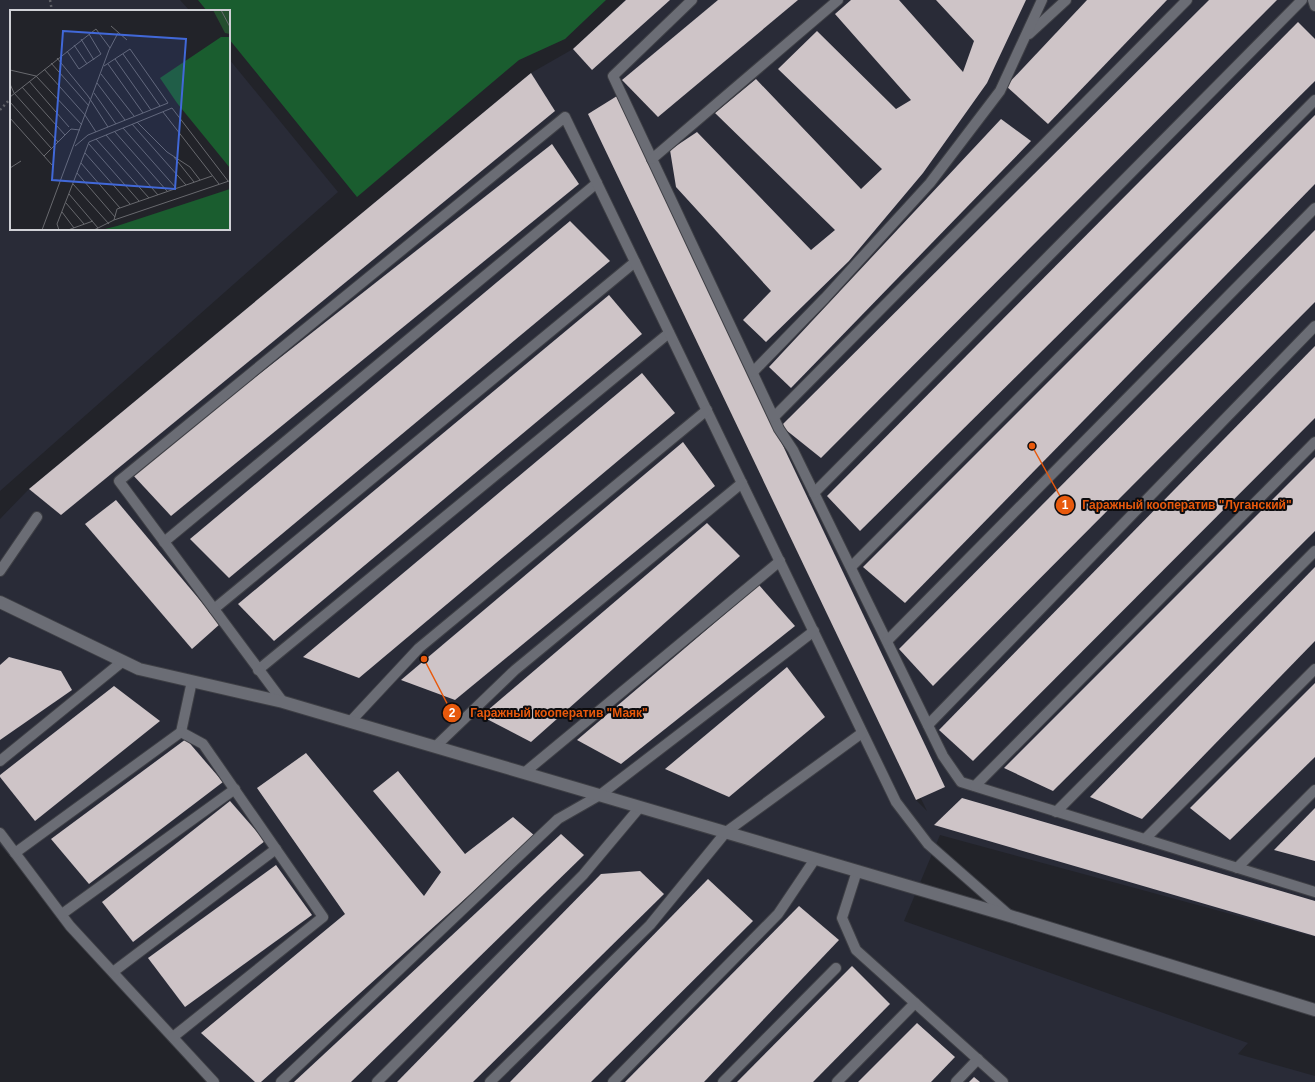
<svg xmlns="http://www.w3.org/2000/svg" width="1315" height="1082" font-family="Helvetica,sans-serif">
  <rect width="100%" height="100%" fill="#222329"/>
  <!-- built -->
  <g fill="#292b37" fill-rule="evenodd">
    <polygon points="0,0 180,0 190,11 11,11 11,229 229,229 229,59 338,192 0,491"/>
    <path d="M 625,0 L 1315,0 L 1315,937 L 940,835 L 904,921 L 1248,1043 L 1238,1054 L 1315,1076 L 1315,1082 L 208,1082 L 0,845 L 0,519 L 29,489 L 531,73 L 573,49 ZM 600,140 L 927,811 L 916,800 Z"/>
  </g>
  <!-- forest -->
  <polygon fill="#1a5d2f" points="198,0 606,0 565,39 519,60 357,197 229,39 229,11 207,11"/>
  <!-- building -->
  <g fill="#cec4c7">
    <polygon points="626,0 670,0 592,70 573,49"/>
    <polygon points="718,0 798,0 658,117 622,80"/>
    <polygon points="851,0 899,0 963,72 974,41 936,0 1026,0 987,83 923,173 849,261 766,342 743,320 771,291 676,187 670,150 697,132 811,250 835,230 715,113 756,79 861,189 882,169 778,69 817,31 896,109 911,100 835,14"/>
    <polygon points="1087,0 1167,0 1048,124 1006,86"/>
    <polygon points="1209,0 1277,0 821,458 781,426"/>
    <polygon points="1298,22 1315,39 1315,81 860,531 827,496"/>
    <polygon points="531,73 555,111 61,515 29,489"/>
    <polygon points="617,96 945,787 916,800 588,114"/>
    <polygon points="1315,115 1315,184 905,603 863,567"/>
    <polygon points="1001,119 1031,141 791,388 769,367"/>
    <polygon points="552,144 579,184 171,516 132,474"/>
    <polygon points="570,221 610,261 229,578 190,539"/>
    <polygon points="1315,230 1315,302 933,686 899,649"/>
    <polygon points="609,295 642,334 274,641 238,604"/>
    <polygon points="1315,346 1315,418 973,761 939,730"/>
    <polygon points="642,373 675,413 359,678 303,657"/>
    <polygon points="683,442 715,486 455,700 401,680"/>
    <polygon points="1315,457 1315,531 1053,791 1004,768"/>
    <polygon points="116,500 220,624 192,649 85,524"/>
    <polygon points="707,523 740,556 531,742 481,716"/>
    <polygon points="1315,567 1315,641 1142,819 1090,797"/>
    <polygon points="759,585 795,626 621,764 577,740"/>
    <polygon points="9,657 61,671 72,690 0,740 0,665"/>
    <polygon points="787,667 825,717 729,797 665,769"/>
    <polygon points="1315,683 1315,757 1230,840 1190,808"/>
    <polygon points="114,686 160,721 35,821 0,777 0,775"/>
    <polygon points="186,739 223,782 89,884 51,839"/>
    <polygon points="306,753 424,896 441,872 373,791 398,771 465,854 513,817 535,836 261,1082 255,1082 201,1033 345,914 257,788"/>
    <polygon points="962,798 1315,901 1315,936 934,825"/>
    <polygon points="230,801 265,841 133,942 102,902"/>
    <polygon points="1315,808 1315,861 1274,850"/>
    <polygon points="561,834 584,855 351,1082 294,1082"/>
    <polygon points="276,865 312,915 185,1007 148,958"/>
    <polygon points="640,871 664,894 473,1082 397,1082 601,874"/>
    <polygon points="708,879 753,921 591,1082 510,1082"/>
    <polygon points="799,906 839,940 704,1082 625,1082"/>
    <polygon points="852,966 890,1004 813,1082 737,1082"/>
    <polygon points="917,1023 955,1057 931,1082 858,1082"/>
    <polygon points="974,1077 980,1082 969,1082"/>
  </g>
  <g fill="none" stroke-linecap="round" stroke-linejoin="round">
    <!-- service casing -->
    <g stroke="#3e3f45" stroke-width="12">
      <g id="service">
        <polyline points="692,0 613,76 779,429 793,450 943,756 961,782 1315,892"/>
        <polyline points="1313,0 1315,6"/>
        <polyline points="1029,34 1066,0"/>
        <polyline points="652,159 838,0"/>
        <polyline points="753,372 825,298 930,183 1000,91 1042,0"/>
        <polyline points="774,417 1187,0"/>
        <polyline points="814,493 1302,0"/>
        <polyline points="164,542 597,183"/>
        <polyline points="851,567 1315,100"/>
        <polyline points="0,571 37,517"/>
        <polyline points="214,609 635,262"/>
        <polyline points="887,641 1315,208"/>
        <polyline points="258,670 669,333"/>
        <polyline points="283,702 119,481 565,117 896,802 928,844 1010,916"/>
        <polyline points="350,722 419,648 707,410"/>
        <polyline points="928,725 1315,326"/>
        <polyline points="435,747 515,670 742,483"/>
        <polyline points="0,761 123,661"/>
        <polyline points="524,773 780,561"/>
        <polyline points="975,786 1315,442"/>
        <polyline points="1056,812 1315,551"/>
        <polyline points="0,833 70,926 214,1082"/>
        <polyline points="1145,839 1315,669"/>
        <polyline points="15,853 181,732 192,681"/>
        <polyline points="1237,868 1315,790"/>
        <polyline points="857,871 842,918 856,950 1003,1082"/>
        <polyline points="62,914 235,789"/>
        <polyline points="113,972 276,849"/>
        <polyline points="173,1037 323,917 203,744 181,732"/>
        <polyline points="281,1082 558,819 600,795 814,631"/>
        <polyline points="377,1082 583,875 640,807"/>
        <polyline points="490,1082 650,925 726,832 862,733"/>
        <polyline points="613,1082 778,914 815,859"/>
        <polyline points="723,1082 836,968"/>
        <polyline points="837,1082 915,1003"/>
        <polyline points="956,1082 978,1059"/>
      </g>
    </g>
    <!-- minor casing -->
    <g stroke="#3e3f45" stroke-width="14">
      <polyline id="minor" points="0,602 139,669 283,702 1010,916 1315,1010"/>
    </g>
    <!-- path -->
    <g stroke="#606167" stroke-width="2.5" stroke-dasharray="2 3" stroke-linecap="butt">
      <polyline points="50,0 52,11"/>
      <polyline points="0,110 11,98"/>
    </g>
    <!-- service -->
    <use href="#service" stroke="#6b6d75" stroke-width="10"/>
    <!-- minor -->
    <use href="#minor" stroke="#6b6d75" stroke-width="12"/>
  </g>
  <!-- overview -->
  <g transform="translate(10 10)">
    <rect width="220" height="220" fill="#222329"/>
    <path d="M 203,0 L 220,0 L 220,24 L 215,23 Z" fill="#254e2f"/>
    <path d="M 211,27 L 220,27 L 220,158 L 167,93 L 150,68 ZM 220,179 L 220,220 L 91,220 L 107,216 Z" fill="#1a5d2f"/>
    <path fill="none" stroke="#68696e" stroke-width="1" d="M 211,0 L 220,17M 101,16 L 117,30M 79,24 L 91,44M 71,29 L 84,50M 64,35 L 77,54M 57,41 L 69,59 L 91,44M 113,44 L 150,96M 47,48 L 78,86 L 98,117M 105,49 L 141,100M 41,53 L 79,96M 98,54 L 133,103M 34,59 L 75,105 L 86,122M 0,60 L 26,66 L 72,115M 91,64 L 124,106M 19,71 L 59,117M 87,73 L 115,110M 0,74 L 4,83 L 48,132M 12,77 L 55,125M 84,83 L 106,114M 0,87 L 86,19 L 100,38M 0,92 L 41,138M 153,102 L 209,174M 0,108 L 42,155M 127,112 L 157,142 L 180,157 L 190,170M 122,114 L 176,175M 113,118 L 166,178M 105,122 L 157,181M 96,125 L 148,185M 86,129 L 139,188M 79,134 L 129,191M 65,136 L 78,125 L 158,93 L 120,39 L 94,56M 75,143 L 120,194M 34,146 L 61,119 L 70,120M 164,147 L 184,172M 71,153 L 110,198M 0,158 L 11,151M 67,163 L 105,207M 63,174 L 99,214M 59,184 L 88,218M 56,193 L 74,214M 52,202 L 64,218M 104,210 L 107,199 L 202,166M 32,220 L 99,40 L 108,23M 49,220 L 47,214 L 79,132 L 162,98 L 218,171M 58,220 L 83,211M 84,220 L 104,210 L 219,171"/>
    <path fill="#4168d8" fill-opacity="0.15" stroke="#4168d8" stroke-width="2" d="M 53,21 L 176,29 L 165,179 L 42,170 Z"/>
    <rect width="220" height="220" fill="none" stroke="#d0d1d6" stroke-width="2"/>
  </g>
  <!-- callouts -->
  <path fill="none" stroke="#e8590c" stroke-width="1.5" d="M1032 446L1065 505M424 659L452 713"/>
  <g fill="#e8590c" stroke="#0c0c0f" stroke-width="1.5">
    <circle cx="1032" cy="446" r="4"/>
    <circle cx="424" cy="659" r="4"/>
    <circle cx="1065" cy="505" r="10"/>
    <circle cx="452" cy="713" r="10"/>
  </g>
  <g font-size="12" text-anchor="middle" font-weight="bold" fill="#fff">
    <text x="1065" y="509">1</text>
    <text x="452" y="717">2</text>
  </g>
  <g font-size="12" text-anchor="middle" font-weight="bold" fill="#e8590c" stroke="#0c0c0f" stroke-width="4" stroke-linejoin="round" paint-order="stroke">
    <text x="1187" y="509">Гаражный кооператив "Луганский"</text>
    <text x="559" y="717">Гаражный кооператив "Маяк"</text>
  </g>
</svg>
